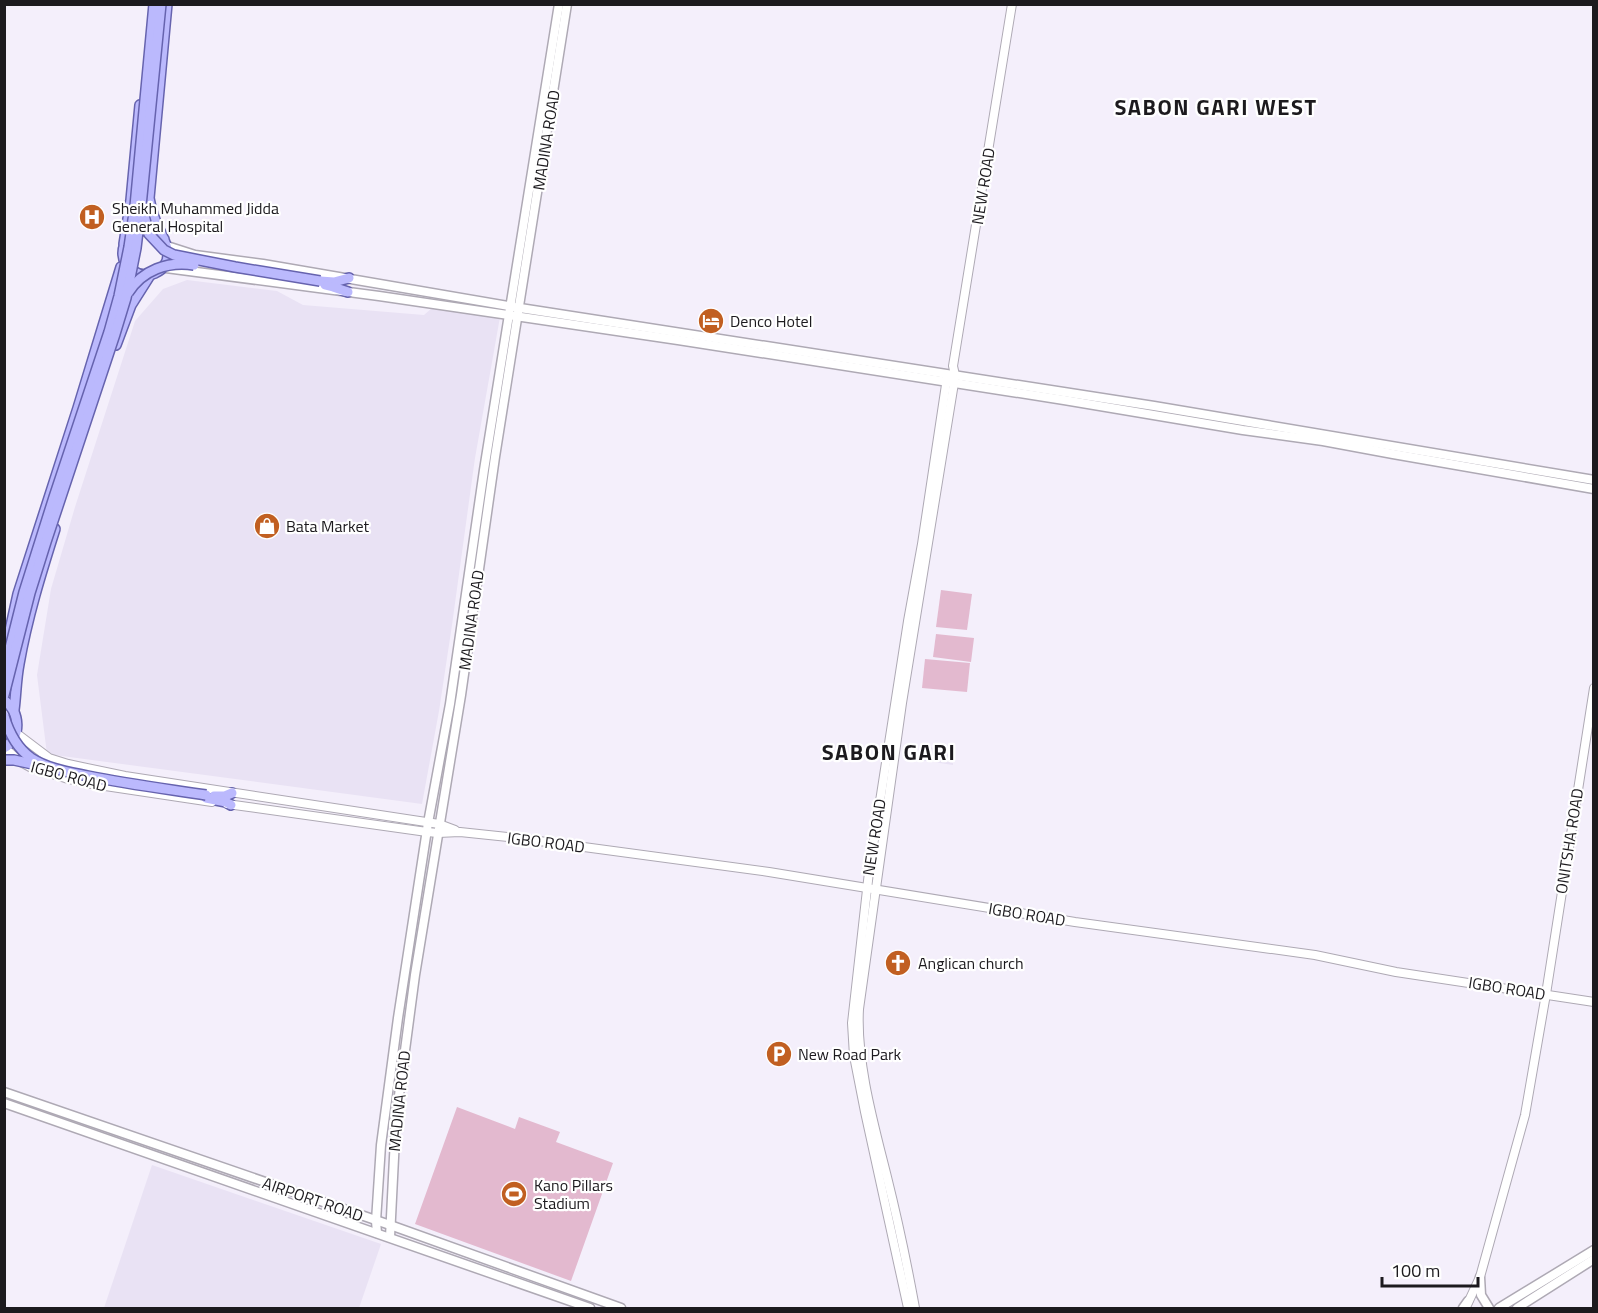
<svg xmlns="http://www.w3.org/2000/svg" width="1598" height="1313" font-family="'Titillium Web',sans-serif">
  <rect width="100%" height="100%" fill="#f4effb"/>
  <!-- built -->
  <g fill="#e9e2f4">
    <polygon points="187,280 277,291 303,305 424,315 432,308 500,317 475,458 452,625 439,711 422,804 47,754 37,675 51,589 75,507 135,321 163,289"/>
    <polygon points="923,746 955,752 954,759 950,759 949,762 953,763 953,765 920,760"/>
    <polygon points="152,1165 381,1244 359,1308 104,1308"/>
  </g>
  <!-- green -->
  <g fill="#e3b9cf">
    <polygon points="941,590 972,594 967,630 936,627"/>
    <polygon points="936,634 974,638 971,662 933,657"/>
    <polygon points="925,659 970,663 967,692 922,688"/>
    <polygon points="457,1107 515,1129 519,1117 560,1132 556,1142 613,1163 571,1281 415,1224"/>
  </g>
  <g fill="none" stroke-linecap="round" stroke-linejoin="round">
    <!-- tertiary casing -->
    <g stroke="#aea9b4" stroke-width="10">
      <g id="tertiary">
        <polyline points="16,733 49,758 68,764 125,776 439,824 455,830"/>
        <polyline points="5,748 19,761 30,767 65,778 92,784 212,802"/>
        <polyline points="227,804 427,832 438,833 460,832 517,838 769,872 1075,922 1315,955 1396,972 1594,1002"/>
        <polyline points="1467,1305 1480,1277 1525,1115 1546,994 1594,688"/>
        <polyline points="908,1308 865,1112 854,1056 852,1023 869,872 908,621 922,544 947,378"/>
        <path d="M 915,1308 C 907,1264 898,1221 887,1177 C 874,1125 856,1062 859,1009 L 902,703 L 954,383 L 955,375 L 953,366 L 1012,4"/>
      </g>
    </g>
    <!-- secondary casing -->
    <g stroke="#aea9b4" stroke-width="11">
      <g id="secondary">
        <polyline points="167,246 195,255 263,264 520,308 1154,406 1594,480"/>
        <polyline points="166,268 379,296 678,340 1064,400 1243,430 1323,441 1393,454 1594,489"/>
        <polyline points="4,1092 390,1225 621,1308"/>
        <polyline points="4,1103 590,1308"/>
        <polyline points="377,1233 376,1221 381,1145 398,1018 428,823 450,704 484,470 559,4"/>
        <polyline points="390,1237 396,1118 415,975 461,695 495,457 567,4"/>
        <polyline points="1480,1277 1481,1295 1489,1308"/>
        <polyline points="1463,1308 1468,1301"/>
        <polyline points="1499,1308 1594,1250"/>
        <polyline points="1517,1308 1594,1259"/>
      </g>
    </g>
    <!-- primary casing -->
    <g stroke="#6663ae" stroke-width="12">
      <g id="primary">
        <path d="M 164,239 C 137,213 107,253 133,271 C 140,276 148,276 155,273 C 177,262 166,244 159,229 C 154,219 151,209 149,198 L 167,4"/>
        <polyline points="124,244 131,200 140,105"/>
        <polyline points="320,281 334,282 349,278"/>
        <polyline points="325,285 333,287 348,292"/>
        <polyline points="116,345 131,305 150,275"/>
        <polyline points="7,644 18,594 78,408 121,267"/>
        <path d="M 4,700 C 20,712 22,737 4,748"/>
        <path d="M 14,710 C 16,695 16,679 19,664 C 27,618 41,573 55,529"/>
        <polyline points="214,796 225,796 232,793"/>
        <polyline points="206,798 226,802 231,805"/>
      </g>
    </g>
    <!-- tertiary -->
    <use href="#tertiary" stroke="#fff" stroke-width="8"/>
    <!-- secondary -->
    <use href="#secondary" stroke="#fff" stroke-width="8"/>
    <!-- primary -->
    <use href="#primary" stroke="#bbb9fd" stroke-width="9"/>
    <!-- primary-bridge casing -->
    <g stroke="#6663ae" stroke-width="12" stroke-linecap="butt">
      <g id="primary-bridge">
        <polyline points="143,212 149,234 164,250 174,255 235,267 320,281"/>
        <path d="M 128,293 C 142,270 168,261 194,265"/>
        <polyline points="4,672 24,592 54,497 109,332 119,296 129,247 135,206 154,4"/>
        <polyline points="4,695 30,593 46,542 115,334 126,298 136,248 141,206 161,4"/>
        <path d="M 4,716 C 9,733 17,748 31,758 C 48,769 69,772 88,776 C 127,784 167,789 206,795"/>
        <polyline points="4,760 14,760 37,765"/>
      </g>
    </g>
    <!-- primary-bridge -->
    <use href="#primary-bridge" stroke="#bbb9fd" stroke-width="9"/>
  </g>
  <!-- icons -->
  <defs>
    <g id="hospital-disc" transform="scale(1.35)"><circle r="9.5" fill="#c15f21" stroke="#fff"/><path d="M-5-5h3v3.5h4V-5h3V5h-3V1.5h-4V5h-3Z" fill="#fff"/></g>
    <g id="hotel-disc" transform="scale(1.35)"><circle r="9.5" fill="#c15f21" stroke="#fff"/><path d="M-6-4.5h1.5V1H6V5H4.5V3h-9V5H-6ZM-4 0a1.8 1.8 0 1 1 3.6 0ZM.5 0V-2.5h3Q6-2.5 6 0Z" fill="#fff"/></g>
    <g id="shop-disc" transform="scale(1.35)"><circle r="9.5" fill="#c15f21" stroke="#fff"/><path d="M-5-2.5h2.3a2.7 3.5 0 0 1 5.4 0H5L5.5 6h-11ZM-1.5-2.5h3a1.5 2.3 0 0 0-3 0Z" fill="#fff"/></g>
    <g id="church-disc" transform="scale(1.35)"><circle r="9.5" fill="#c15f21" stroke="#fff"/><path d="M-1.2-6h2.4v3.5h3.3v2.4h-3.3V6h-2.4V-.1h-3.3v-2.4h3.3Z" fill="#fff"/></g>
    <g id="parking-disc" transform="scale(1.35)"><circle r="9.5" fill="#c15f21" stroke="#fff"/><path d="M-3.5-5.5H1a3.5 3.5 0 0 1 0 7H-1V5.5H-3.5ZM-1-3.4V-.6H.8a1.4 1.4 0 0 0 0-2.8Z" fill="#fff"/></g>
    <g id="stadium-disc" transform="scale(1.35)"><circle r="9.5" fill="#c15f21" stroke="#fff"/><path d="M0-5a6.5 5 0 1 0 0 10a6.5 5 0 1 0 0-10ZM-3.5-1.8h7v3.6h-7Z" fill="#fff"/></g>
  </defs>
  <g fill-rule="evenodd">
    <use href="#hospital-disc" x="92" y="217"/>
    <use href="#hotel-disc" x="711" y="321"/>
    <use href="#shop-disc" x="267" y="526"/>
    <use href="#church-disc" x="898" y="963"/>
    <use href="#parking-disc" x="779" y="1054"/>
    <use href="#stadium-disc" x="514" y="1194"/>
  </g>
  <g text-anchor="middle" stroke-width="4.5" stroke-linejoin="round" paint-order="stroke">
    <!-- street labels -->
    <g font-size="16" fill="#1c1a1e" stroke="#fff">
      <text transform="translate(546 140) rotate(-81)" y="6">MADINA ROAD</text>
      <text transform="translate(983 186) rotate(-81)" y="6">NEW ROAD</text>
      <text transform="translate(471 620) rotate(-82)" y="6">MADINA ROAD</text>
      <text transform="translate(69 776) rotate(15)" y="6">IGBO ROAD</text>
      <text transform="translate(874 837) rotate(-81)" y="6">NEW ROAD</text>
      <text transform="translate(1569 841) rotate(-81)" y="6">ONITSHA ROAD</text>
      <text transform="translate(546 842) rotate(7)" y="6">IGBO ROAD</text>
      <text transform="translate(1027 914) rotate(9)" y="6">IGBO ROAD</text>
      <text transform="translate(1507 988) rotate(9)" y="6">IGBO ROAD</text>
      <text transform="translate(399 1101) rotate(-84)" y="6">MADINA ROAD</text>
      <text transform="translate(313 1199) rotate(19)" y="6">AIRPORT ROAD</text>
    </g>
    <!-- poi labels -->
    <g font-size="16" fill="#1c1a1e" stroke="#fff" text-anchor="start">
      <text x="112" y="214">Sheikh Muhammed Jidda<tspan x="112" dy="18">General Hospital</tspan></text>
      <text x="730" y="327">Denco Hotel</text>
      <text x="286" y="532">Bata Market</text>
      <text x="918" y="969">Anglican church</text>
      <text x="798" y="1060">New Road Park</text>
      <text x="534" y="1191">Kano Pillars<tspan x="534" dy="18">Stadium</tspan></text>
    </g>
    <!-- district labels -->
    <g font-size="22" font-weight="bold" letter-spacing="1.5" fill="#1c1a1e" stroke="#fff">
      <text x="1216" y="115">SABON GARI WEST</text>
      <text x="889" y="760">SABON GARI</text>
    </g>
  </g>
  <!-- border -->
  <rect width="1598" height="1313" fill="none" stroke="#1c1a1e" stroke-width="12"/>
  <!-- scale -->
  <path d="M1382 1277v9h96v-9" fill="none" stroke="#1c1a1e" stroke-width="3"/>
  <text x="1391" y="1277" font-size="18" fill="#1c1a1e" stroke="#ffffff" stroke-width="4.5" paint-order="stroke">100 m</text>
</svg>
